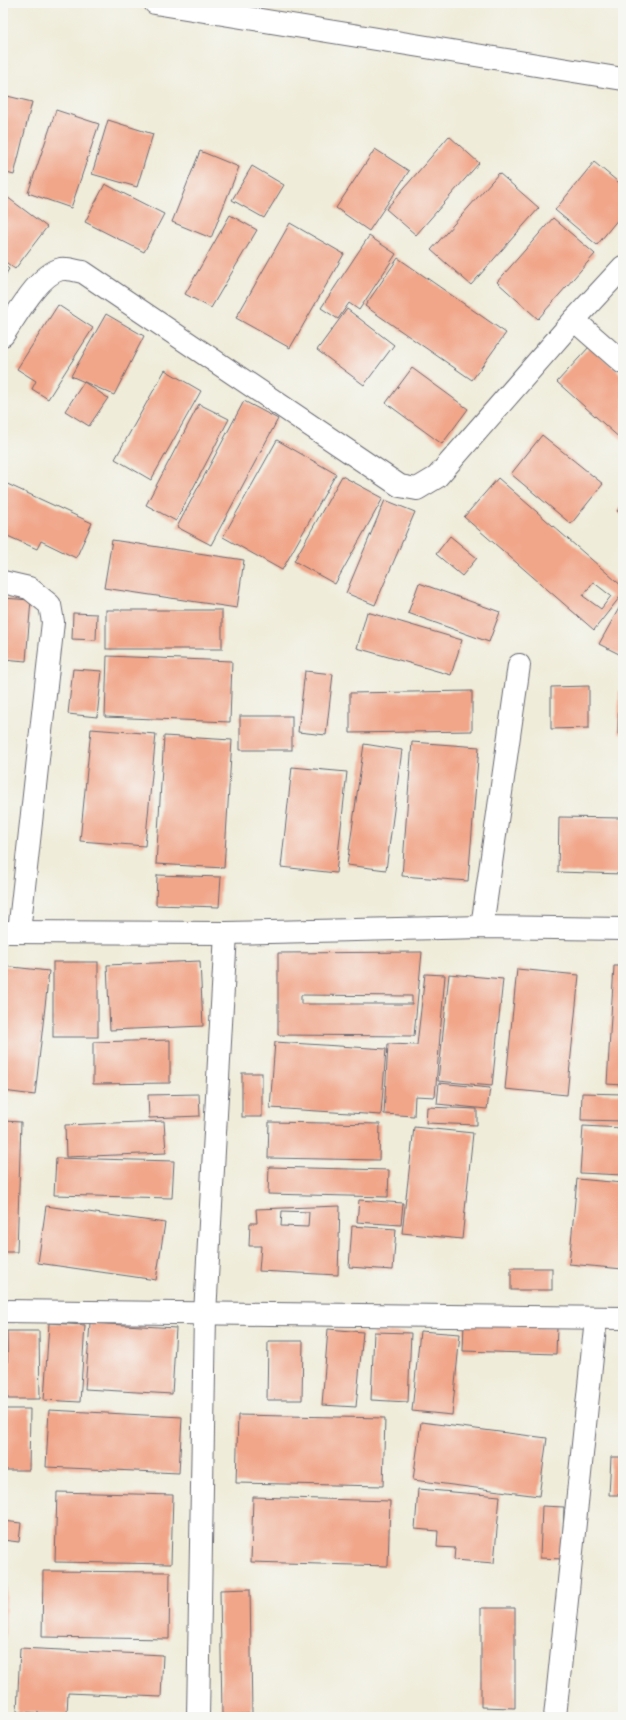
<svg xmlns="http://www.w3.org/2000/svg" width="626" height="1720" font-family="Kalam,sans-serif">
  <rect width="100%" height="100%" fill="#f6f6f2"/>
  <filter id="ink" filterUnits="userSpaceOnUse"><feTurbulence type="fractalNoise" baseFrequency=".025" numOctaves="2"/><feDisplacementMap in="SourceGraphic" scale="8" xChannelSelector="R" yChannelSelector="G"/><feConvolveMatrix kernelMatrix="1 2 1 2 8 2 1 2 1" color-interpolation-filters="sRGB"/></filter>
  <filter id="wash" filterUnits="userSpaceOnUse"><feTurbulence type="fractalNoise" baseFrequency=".012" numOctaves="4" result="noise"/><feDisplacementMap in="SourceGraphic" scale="16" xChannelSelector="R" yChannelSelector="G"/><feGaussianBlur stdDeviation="0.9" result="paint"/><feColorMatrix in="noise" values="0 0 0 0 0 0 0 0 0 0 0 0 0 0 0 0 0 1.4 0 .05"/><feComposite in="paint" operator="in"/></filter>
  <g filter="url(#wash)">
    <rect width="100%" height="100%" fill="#efecd9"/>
    <g id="blocks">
      <!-- building -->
      <g fill="#f1a689" fill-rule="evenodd">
        <polygon points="3,95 32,102 14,175 3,172"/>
        <polygon points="56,110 99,124 71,208 28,193"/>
        <polygon points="108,120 153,134 137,187 92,174"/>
        <polygon points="449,136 479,163 416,235 386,209"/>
        <polygon points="375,149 409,171 369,231 336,208"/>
        <polygon points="200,151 239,167 211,238 172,222"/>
        <polygon points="594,162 623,186 623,213 597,245 555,210"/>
        <polygon points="252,166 284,185 264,218 232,200"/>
        <polygon points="499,173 539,208 471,285 431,250"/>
        <polygon points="105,184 164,214 144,252 85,222"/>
        <polygon points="3,194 47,227 15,269 3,260"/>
        <polygon points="230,215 257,230 211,308 185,294"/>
        <polygon points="553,218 595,254 538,319 497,282"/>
        <polygon points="290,223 344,254 290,348 236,318"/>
        <polygon points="369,236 396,254 359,310 349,303 338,319 321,308"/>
        <polygon points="398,258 506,333 472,380 365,306"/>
        <polygon points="3,264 9,269 3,279"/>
        <polygon points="58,305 93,328 48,399 32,389 36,381 17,369"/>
        <polygon points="347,309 394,345 364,385 317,350"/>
        <polygon points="106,314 144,336 114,395 71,376"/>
        <polygon points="590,346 623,376 623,441 557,382"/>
        <polygon points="412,368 468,409 442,444 386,403"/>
        <polygon points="165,370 201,391 151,480 115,459"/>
        <polygon points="84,382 108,398 89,426 65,411"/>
        <polygon points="244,401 278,419 211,545 177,527"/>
        <polygon points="199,404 229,419 176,521 146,505"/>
        <polygon points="542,435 603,484 571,524 511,474"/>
        <polygon points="277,440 336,474 282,570 223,537"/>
        <polygon points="342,476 383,498 335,584 294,561"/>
        <path d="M 498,478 L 623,587 L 623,593 L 594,630 L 464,517 ZM 593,582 L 611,596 L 601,609 L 583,596 Z"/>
        <polygon points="3,482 92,523 76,558 41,541 37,549 3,534"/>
        <polygon points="385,500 415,512 375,605 346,593"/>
        <polygon points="623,504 623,516 617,511"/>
        <polygon points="450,536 477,558 462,576 436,554"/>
        <polygon points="112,540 244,560 237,608 104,588"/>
        <polygon points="419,583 500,612 489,642 408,613"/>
        <polygon points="3,598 31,600 26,661 3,659"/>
        <polygon points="623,601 623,656 599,644"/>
        <rect x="106" y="610" width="116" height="39"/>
        <polygon points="367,612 462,640 451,675 357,648"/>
        <polygon points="73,613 97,614 96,640 72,639"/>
        <polygon points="107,656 232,661 230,722 105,717"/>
        <polygon points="73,669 102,671 97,717 68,714"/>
        <polygon points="305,671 333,674 326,735 298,732"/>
        <polygon points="589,686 589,728 551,729 551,687"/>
        <polygon points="472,691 472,731 350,733 350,693"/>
        <polygon points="619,691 623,691 623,734 618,734"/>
        <rect x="240" y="716" width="52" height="34"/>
        <polygon points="91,729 156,734 145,846 80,841"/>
        <polygon points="164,736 232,740 224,868 156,864"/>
        <polygon points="412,742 479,747 468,881 402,876"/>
        <polygon points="364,744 402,750 386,870 347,865"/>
        <polygon points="292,767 347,772 336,873 281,867"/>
        <polygon points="559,817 623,818 623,874 558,872"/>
        <polygon points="157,875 221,877 219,907 156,905"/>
        <path d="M 422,952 L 414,1036 L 278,1035 L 278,953 ZM 301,995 L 412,996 L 412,1004 L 301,1004 Z"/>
        <polygon points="200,961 203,1026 110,1030 107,965"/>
        <rect x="53" y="962" width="45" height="75"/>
        <polygon points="3,966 49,971 35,1095 3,1091"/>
        <polygon points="614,966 623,966 623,1085 607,1084"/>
        <polygon points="517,969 579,975 567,1095 505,1089"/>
        <polygon points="425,974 445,975 435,1097 415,1096 414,1116 384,1114 388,1044 417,1045"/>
        <polygon points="449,974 503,979 492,1086 438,1081"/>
        <polygon points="170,1040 170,1083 93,1084 93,1042"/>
        <polygon points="275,1042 386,1049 381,1115 270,1108"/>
        <rect x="242" y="1073" width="20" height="44"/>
        <polygon points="439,1083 490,1088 487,1109 437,1104"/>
        <polygon points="582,1093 623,1094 623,1121 581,1120"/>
        <polygon points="199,1094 200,1116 149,1118 148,1095"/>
        <polygon points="427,1107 477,1109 477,1125 426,1123"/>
        <polygon points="3,1121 21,1122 17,1252 3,1252"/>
        <polygon points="164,1121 166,1153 66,1157 65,1125"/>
        <polygon points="269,1122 380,1124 379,1160 268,1158"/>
        <polygon points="583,1126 623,1128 623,1175 580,1173"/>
        <polygon points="414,1127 473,1133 462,1239 402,1233"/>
        <polygon points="56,1158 174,1161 172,1198 54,1195"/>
        <polygon points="269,1167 389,1170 388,1197 268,1194"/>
        <polygon points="577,1179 623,1183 623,1269 569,1264"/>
        <polygon points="359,1200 403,1203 401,1225 357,1222"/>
        <polygon points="46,1206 165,1223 156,1280 38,1263"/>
        <path d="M 340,1206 L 338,1275 L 259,1271 L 261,1246 L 249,1246 L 250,1223 L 257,1223 L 256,1209 ZM 282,1211 L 309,1212 L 308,1227 L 281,1226 Z"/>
        <polygon points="352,1226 396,1229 393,1270 349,1267"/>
        <rect x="511" y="1268" width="41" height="22"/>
        <polygon points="49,1323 85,1325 80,1402 44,1400"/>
        <polygon points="90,1323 176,1328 172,1394 85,1389"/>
        <polygon points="464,1323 557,1327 556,1354 463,1351"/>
        <polygon points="328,1329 363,1332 356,1407 322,1405"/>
        <polygon points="7,1331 39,1331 40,1399 8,1399"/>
        <polygon points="420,1331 460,1334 452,1415 412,1411"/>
        <polygon points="374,1332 411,1333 408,1402 371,1400"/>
        <polygon points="268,1341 303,1341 302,1400 267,1400"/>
        <polygon points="3,1409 30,1409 29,1470 5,1470 3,1459"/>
        <polygon points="49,1410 182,1417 179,1473 46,1467"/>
        <polygon points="238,1415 385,1418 383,1486 236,1483"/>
        <polygon points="421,1422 547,1438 539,1496 413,1480"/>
        <polygon points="611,1457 623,1457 623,1495 609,1495"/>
        <polygon points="418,1489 500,1496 494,1563 454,1560 455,1548 437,1547 438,1531 415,1529"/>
        <polygon points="57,1492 173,1495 171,1564 55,1562"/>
        <polygon points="253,1497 390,1501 388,1566 251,1562"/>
        <polygon points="542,1506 564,1507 562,1559 540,1558"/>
        <polygon points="3,1521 21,1523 19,1542 3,1540"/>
        <polygon points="43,1571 170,1572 169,1639 42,1637"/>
        <polygon points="3,1577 7,1577 5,1640 3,1640"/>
        <polygon points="250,1589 252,1714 222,1715 220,1590"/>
        <polygon points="481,1608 515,1608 515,1708 481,1707"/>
        <polygon points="20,1648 163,1655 161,1697 68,1693 67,1714 17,1712"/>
      </g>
    </g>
  </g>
  <g filter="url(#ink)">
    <use href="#blocks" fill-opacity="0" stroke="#6a6972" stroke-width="1"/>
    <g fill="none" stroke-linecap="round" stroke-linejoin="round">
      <!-- street casing -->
      <g stroke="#6a6972" stroke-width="24">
        <g id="street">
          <polyline points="155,3 623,79"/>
          <polyline points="574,320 623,363"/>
          <path d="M 3,335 C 17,315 38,275 61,269 C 68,268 76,271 83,272 L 400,486 L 417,489 L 437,477 L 574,320 L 623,267"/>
          <polyline points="3,582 29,588 50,605 53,622 19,932"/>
          <polyline points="482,927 519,665"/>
          <polyline points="3,932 226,933 482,927 623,929"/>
          <polyline points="3,1311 623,1318"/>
          <polyline points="198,1717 205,1314 226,933"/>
          <polyline points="555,1717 596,1318"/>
        </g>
      </g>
      <!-- street -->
      <use href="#street" stroke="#fff" stroke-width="22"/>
    </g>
  </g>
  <!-- margin -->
  <rect width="626" height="1720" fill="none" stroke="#f6f6f2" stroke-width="16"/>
</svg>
